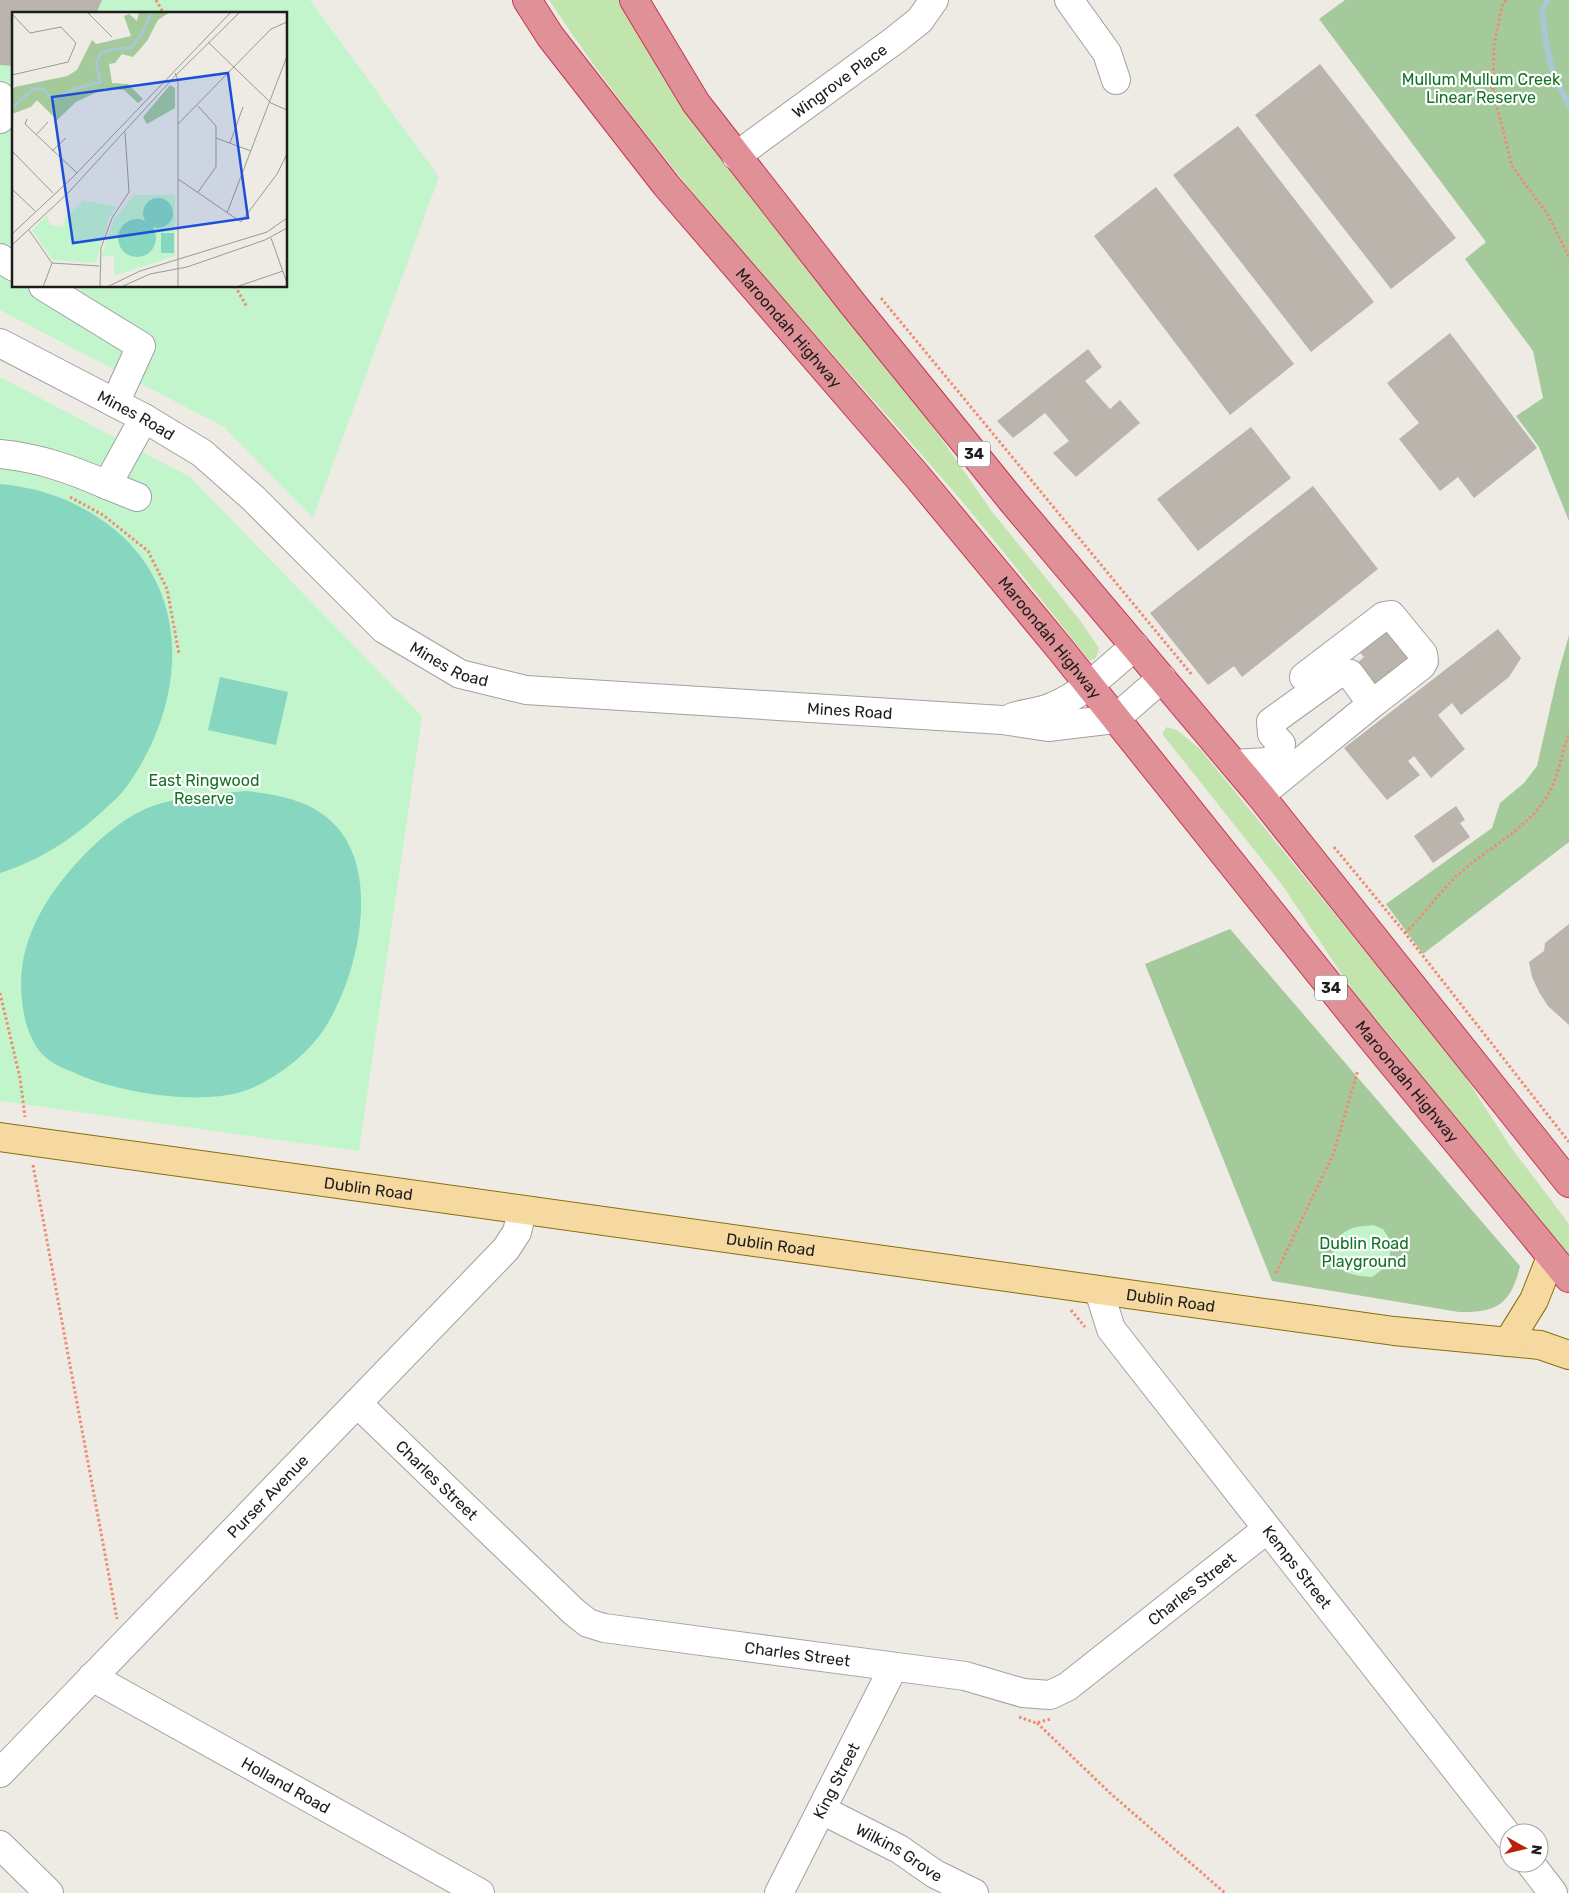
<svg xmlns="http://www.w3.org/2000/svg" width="1569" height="1893" font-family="Rubik,sans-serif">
  <rect width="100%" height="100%" fill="#edebe4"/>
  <!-- grass -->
  <g fill="#c2e4ad">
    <path d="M 549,0 L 621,0 L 686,114 L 927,418 L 993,513 L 1079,619 L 1099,648 L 1096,658 L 1090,661 C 1045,605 1002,548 955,493 C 816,332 666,178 549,0 Z"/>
    <polygon points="1167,727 1177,730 1201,750 1457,1064 1510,1146 1569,1224 1569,1257 1365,1009 1283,886 1163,735 1163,732"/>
  </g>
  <!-- forest -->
  <g fill="#a4ca9b">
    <polygon points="1345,0 1569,0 1569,521 1539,447 1516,416 1543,398 1533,351 1465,259 1486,242 1319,19"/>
    <polygon points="1569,635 1569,842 1423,954 1386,904 1492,828 1500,803 1524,783 1537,766 1557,678"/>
    <path d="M 1230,929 L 1520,1266 C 1511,1304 1497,1313 1459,1312 L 1272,1281 L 1145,964 Z"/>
  </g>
  <!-- park -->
  <g fill="#c3f5cc" fill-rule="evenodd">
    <path d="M 0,0 L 310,0 L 439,177 L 313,518 L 224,427 L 0,310 ZM 14,14 L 286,14 L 286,286 L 14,286 Z"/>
    <polygon points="0,377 190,477 422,716 359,1151 0,1101"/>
    <path d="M 1373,1225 L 1383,1229 L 1392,1243 L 1388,1265 L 1372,1277 C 1361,1276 1351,1276 1342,1269 C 1327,1257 1334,1236 1350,1229 C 1357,1226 1366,1226 1373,1225 Z"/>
  </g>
  <!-- pitch -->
  <g fill="#87d7c0">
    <path d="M 0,484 C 43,488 80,502 114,529 C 197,597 183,712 124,790 C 119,797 111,803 105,809 C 74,838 41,860 0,873 Z"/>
    <polygon points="220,677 288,692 276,745 208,730"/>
    <path d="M 246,791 C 279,795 312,800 336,826 C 381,875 358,975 326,1026 C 310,1052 280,1076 252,1088 C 209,1107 127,1094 84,1077 C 71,1071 54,1066 43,1055 C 32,1044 25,1024 23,1008 C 13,948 43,898 83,856 C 101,838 121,820 145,809 C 176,796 213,794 246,791 Z"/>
  </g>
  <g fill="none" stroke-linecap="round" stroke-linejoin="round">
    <!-- stream -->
    <polyline stroke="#a7c8d8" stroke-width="5.5" points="1548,0 1542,10 1546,43 1554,77 1569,105"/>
  </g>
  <!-- building -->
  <g fill="#bab4ad">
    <polygon points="0,0 102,0 96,14 14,14 14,66 0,65"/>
    <polygon points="1320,64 1456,238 1391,289 1255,115"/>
    <polygon points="1238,126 1374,302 1311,352 1173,175"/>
    <polygon points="1156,187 1294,364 1230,415 1094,236"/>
    <polygon points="1450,333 1537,448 1474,498 1458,477 1440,491 1399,439 1419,423 1387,383"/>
    <polygon points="1088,349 1102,367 1085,381 1110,409 1120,400 1140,423 1076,477 1053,453 1069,441 1045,413 1013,438 997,421"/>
    <polygon points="1251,427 1291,478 1198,551 1157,499"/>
    <polygon points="1313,486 1378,569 1242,677 1234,666 1208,685 1150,613"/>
    <polygon points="1385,623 1419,650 1372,687 1356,664 1364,657 1360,653 1371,644 1366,638"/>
    <polygon points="1498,629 1521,658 1509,677 1461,715 1452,703 1438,715 1465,749 1431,778 1414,756 1408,761 1420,775 1387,800 1344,748"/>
    <polygon points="1456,806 1465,820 1460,823 1470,837 1433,863 1414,836"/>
    <polygon points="1569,924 1569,1025 1548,1006 1539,992 1532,977 1529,962 1544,951 1545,943"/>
  </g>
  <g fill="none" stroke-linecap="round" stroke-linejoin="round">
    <!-- minor casing -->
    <g stroke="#a1a1a1" stroke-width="30">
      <g id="minor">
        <polyline points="1069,0 1107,53 1116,80"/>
        <polyline points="0,96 3,110 0,119"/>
        <path id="s1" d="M 736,156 L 895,40 L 920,20 L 934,0"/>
        <polyline points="0,258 14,267"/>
        <polyline points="43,286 141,346 115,403"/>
        <path id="s2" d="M 0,343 L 144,418 L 202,453 L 253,498 L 384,629 L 460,674 L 526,690 L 1002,720 L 1048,727 L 1115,719 L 1162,678"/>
        <path d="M 0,454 C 39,458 71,469 107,485 L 144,418"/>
        <polyline points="107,485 137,497"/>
        <polyline points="1304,677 1384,616 1391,615 1423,654 1424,661 1421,666 1372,704"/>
        <path d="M 1013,717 C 1026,713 1042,712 1054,706 C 1085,693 1110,667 1135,646"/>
        <polyline points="1234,764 1267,762 1278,756 1281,744 1272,734 1271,722 1339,673 1350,674 1372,704 1260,795"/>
        <path id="s3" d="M 1099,1291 L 1111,1329 L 1509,1837"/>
        <path id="s4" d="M 357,1403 L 574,1612 L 588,1623 L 604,1628 L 965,1676 L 1023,1693 L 1050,1695 L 1067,1687 L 1267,1529"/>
        <path id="s5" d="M 92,1677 L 480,1893"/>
        <path id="s6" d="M 0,1773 L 506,1249 L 517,1232 L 522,1211"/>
        <path id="s7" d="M 822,1810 L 899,1849 L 935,1874 L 974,1893"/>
        <polyline points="0,1845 49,1893"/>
        <polyline points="1530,1863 1553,1893"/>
        <path id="s8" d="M 779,1893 L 893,1668"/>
      </g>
    </g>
    <!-- major casing -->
    <g stroke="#8b6e0b" stroke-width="30">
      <g id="major">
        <path id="s9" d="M 0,1137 L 1394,1331 L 1540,1345 L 1569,1355"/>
        <polyline points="1508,1342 1534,1300 1551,1257"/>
      </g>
    </g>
    <!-- highway casing -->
    <g stroke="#cb3156" stroke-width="30">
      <g id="highway">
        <path id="s10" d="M 527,0 L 550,36 L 666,185 L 917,476 L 1061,650 L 1369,1035 L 1569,1278"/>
        <polyline points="634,0 696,103 852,303 1013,502 1260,795 1569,1183"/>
      </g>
    </g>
    <!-- path -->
    <g stroke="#ef8c73" stroke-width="3" stroke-dasharray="2.5 2.5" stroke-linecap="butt">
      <polyline points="156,0 164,14"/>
      <polyline points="1506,0 1502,6 1494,45 1493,91 1512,166 1548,215 1569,257"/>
      <polyline points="235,286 247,307"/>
      <polyline points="881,298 1192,675"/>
      <polyline points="70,497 103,515 148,551 167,589 179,654"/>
      <polyline points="1334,847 1405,933 1569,1142"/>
      <path d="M 1405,933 C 1425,914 1439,892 1459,874 C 1490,846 1532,827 1551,789 C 1559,772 1562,752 1569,734"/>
      <polyline points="0,993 20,1078 25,1117"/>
      <polyline points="33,1165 117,1619"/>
      <polyline points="1276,1273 1333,1155 1358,1070"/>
      <polyline points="1071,1310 1085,1327"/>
      <polyline points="1019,1717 1036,1723 1051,1719"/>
      <polyline points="1037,1723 1110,1793 1225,1893"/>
    </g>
    <!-- minor -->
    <use href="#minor" stroke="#fff" stroke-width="28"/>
    <!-- major -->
    <use href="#major" stroke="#f5d9a1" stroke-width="28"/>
    <!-- highway -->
    <use href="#highway" stroke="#e09197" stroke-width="28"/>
  </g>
  <g text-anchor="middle" stroke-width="4.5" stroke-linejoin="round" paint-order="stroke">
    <!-- shield labels -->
    <g fill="#fff" stroke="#616161" stroke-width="1">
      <rect x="958" y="441.5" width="32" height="25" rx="4"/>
      <rect x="1315" y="975.5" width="32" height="25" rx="4"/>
    </g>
    <g font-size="15" font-weight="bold" fill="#1d1d1d">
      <text x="974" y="459">34</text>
      <text x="1331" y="993">34</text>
    </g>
    <!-- park labels -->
    <g font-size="16" fill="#137325" stroke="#fff">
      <text x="1481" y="85">Mullum Mullum Creek<tspan x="1481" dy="18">Linear Reserve</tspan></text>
      <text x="204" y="786">East Ringwood<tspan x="204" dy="18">Reserve</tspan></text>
      <text x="1364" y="1249">Dublin Road<tspan x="1364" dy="18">Playground</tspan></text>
    </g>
    <!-- street labels -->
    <g font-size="16" fill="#1d1d1d" stroke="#fff">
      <text dy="6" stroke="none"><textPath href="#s1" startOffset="128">Wingrove Place</textPath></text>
      <text dy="6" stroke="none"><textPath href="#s10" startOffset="420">Maroondah Highway</textPath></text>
      <text dy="6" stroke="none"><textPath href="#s2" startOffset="154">Mines Road</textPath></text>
      <text dy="6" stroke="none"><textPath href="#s10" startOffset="825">Maroondah Highway</textPath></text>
      <text dy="6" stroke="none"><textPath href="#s2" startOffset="558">Mines Road</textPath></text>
      <text dy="6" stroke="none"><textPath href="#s2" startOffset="964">Mines Road</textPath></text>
      <text dy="6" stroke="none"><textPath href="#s10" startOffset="1395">Maroondah Highway</textPath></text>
      <text dy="6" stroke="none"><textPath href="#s9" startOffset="372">Dublin Road</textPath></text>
      <text dy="6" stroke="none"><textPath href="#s9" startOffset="778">Dublin Road</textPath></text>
      <text dy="6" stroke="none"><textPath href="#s9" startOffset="1182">Dublin Road</textPath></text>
      <text dy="6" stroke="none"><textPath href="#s4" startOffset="111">Charles Street</textPath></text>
      <text dy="6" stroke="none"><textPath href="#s6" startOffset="385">Purser Avenue</textPath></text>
      <text dy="6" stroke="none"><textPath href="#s3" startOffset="342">Kemps Street</textPath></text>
      <text dy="6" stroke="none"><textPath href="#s4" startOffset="965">Charles Street</textPath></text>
      <text dy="6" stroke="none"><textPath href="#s4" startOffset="531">Charles Street</textPath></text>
      <text dy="6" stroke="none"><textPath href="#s8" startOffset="126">King Street</textPath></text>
      <text dy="6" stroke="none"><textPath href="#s5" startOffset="222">Holland Road</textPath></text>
      <text dy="6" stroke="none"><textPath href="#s7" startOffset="88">Wilkins Grove</textPath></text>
    </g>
  </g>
  <!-- overview -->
  <g transform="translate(12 12)">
    <rect width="275" height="275" fill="#edebe4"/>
    <path d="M 127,0 L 158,0 L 146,8 L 135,29 L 121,45 L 110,42 L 103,51 L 97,52 L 100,71 L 116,72 L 131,87 L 126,91 L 112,78 L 94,76 L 64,90 L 45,108 L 25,88 L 19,95 L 0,102 L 0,78 L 3,75 L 55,64 L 65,58 L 80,28 L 84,32 L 119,24 L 112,4 L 117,2 L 125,9 ZM 158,73 L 163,76 L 163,96 L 135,112 L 131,105 Z" fill="#a4ca9b"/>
    <path d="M 122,183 L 163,183 L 163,244 L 102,264 L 102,243 L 89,245 L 102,207 ZM 71,188 L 105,195 L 97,205 L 84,251 L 41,248 L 20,218 L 35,203 L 38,213 L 51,215 L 53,206 Z" fill="#c3f5cc"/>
    <path d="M131 201a15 15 0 1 1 30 0a15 15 0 1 1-30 0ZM106 226a19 19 0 1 1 38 0a19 19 0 1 1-38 0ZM 149,221 L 162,221 L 162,241 L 149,241 Z" fill="#87d7c0"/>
    <path fill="none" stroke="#a7c8d8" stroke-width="2.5" d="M 0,96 L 21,77 L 31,77 L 41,88 L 62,77 L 89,70 L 84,51 L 88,42 L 101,37 L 119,36 L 130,22 L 139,0"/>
    <path fill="none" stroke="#9a9994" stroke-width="1" d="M 75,0 L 100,25M 0,2 L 18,21 L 49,15 L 64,31 L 56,50 L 0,63M 196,30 L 259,91 L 275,98M 163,61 L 166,68 L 166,275M 186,94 L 204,114 L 204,155 L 186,180M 15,107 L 13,112 L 65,161M 166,112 L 259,17 L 275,10M 24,123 L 36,110M 204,126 L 239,139M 218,131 L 231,95M 0,139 L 41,181M 40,139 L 54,126M 166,167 L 229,210 L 265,162 L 275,142M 0,177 L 23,199M 215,201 L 275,44M 17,218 L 40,251 L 31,275M 0,222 L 61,165 L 219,0M 259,226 L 275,271M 0,233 L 57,180 L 164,63 L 228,0M 40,251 L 87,254M 88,275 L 89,236 L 100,206 L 117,180 L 113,120M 95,275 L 128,259 L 255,220 L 275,206M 109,275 L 138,262 L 175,255 L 253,228 L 275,216M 224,275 L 271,259"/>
    <path fill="#1d4ed8" fill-opacity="0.15" stroke="#1d4ed8" stroke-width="2.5" d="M 216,61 L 236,206 L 61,231 L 40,85 Z"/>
    <rect width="275" height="275" fill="none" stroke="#1d1d1d" stroke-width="2.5"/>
  </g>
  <!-- north arrow -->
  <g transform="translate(1524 1848) rotate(98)"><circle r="24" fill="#ffffff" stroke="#a5a5a5"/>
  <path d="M0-4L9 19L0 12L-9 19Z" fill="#bb200f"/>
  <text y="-8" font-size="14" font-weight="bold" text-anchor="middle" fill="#1d1d1d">N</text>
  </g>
</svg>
